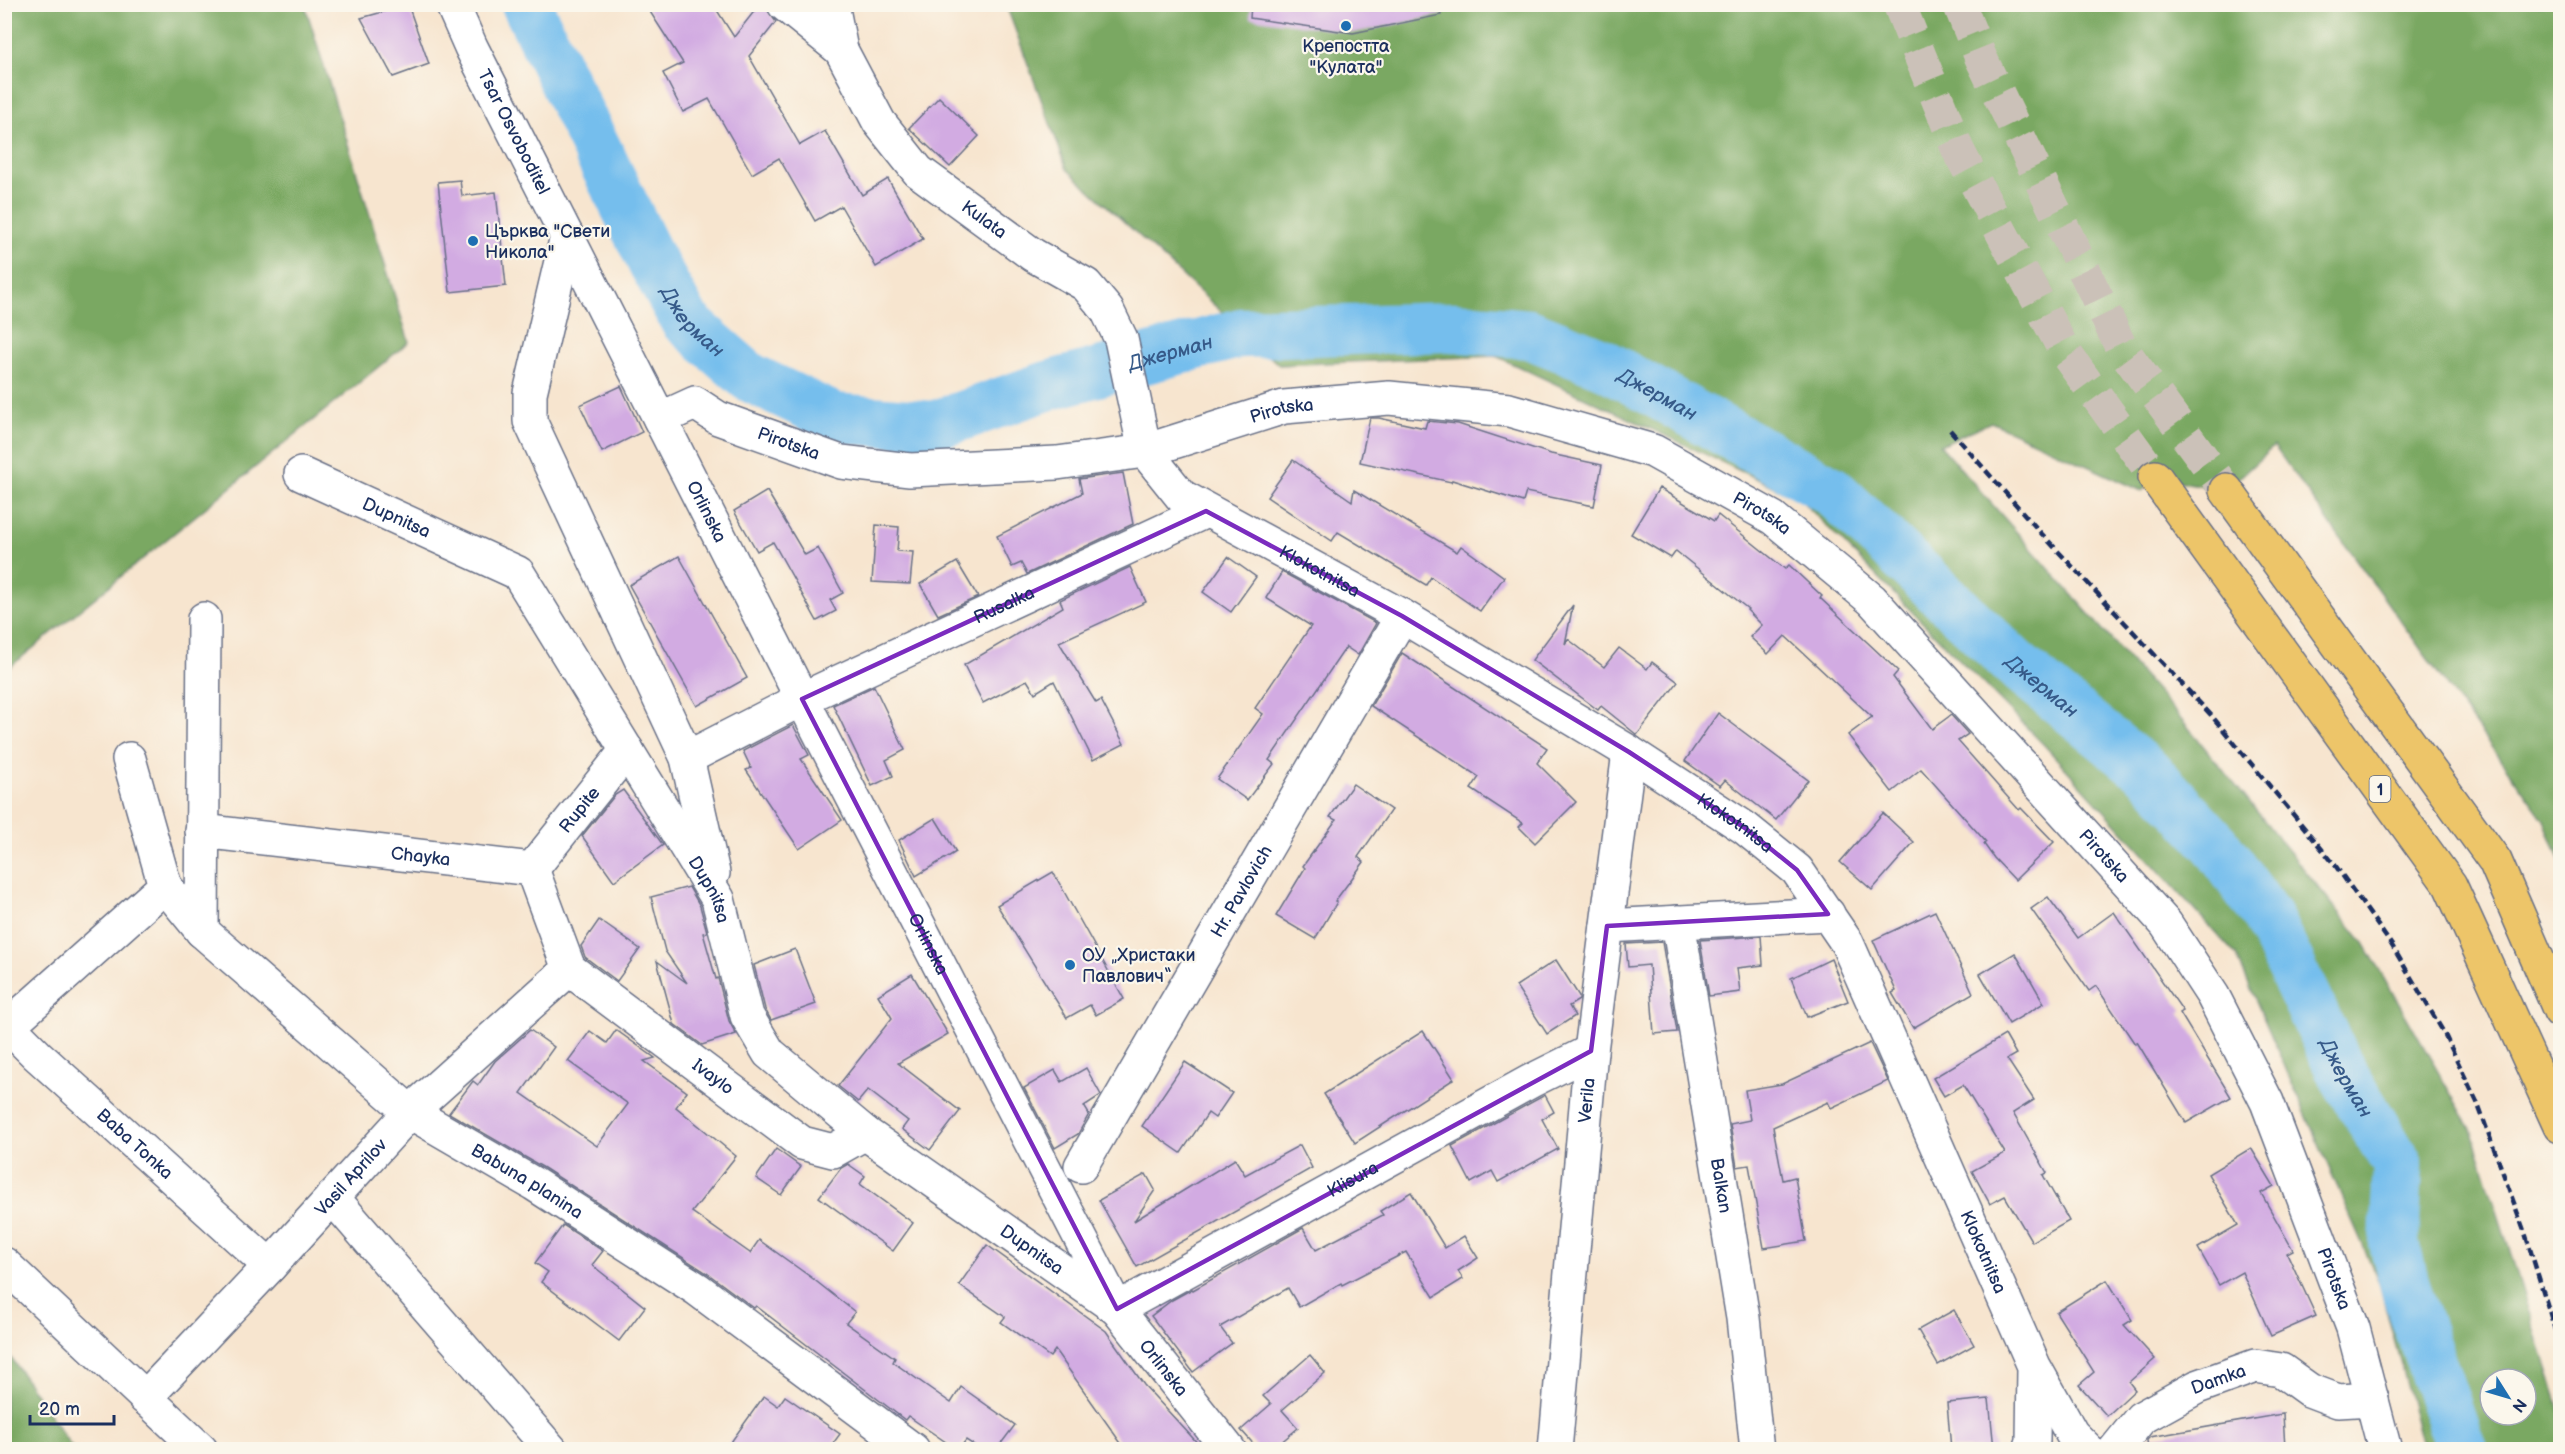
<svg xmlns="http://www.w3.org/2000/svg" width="2565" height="1454" font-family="'Balsamiq Sans',sans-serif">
  <rect width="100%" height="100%" fill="#fbf7ec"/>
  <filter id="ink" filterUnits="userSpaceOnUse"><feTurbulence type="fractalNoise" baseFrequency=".0167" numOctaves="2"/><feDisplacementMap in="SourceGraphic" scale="12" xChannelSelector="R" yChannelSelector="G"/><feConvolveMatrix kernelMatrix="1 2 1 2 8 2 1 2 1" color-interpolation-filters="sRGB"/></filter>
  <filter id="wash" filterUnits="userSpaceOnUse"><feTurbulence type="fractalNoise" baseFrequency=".008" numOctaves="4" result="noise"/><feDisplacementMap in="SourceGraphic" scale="24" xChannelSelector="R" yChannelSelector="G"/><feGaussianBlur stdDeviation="1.35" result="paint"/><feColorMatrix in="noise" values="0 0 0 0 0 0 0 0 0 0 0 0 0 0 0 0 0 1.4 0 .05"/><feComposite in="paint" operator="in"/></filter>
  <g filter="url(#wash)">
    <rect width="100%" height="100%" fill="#f7e5cf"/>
    <!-- forest -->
    <g fill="#7aa862" stroke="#4a6c60" stroke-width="1.5" fill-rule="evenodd">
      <polygon points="5,4 305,5 409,342 5,671"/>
      <path d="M 1006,5 L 2560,5 L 2560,861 L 2544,820 L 2274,446 L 2226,490 L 2155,477 L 2142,491 L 1991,422 L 1940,445 L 2183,721 L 2364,943 L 2471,1129 L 2560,1409 L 2560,1449 L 2423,1449 L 2379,1282 L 2236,955 L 2044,745 L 1800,499 L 1496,356 L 1279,365 L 1067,169 ZM 2490,1379 L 2526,1379 L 2526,1415 L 2490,1415 Z"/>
      <polygon points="4,1349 5,1349 73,1449 5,1449"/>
    </g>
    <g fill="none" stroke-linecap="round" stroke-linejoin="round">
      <!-- river -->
      <path stroke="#74beed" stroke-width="50" id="s1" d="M 526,4 L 650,258 L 685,321 L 749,377 L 835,418 L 933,426 L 1047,386 L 1241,333 L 1453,327 L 1529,334 L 1602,363 L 1832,491 L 2014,663 L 2151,775 L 2216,845 L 2267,916 L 2341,1071 L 2398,1165 L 2394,1243 L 2407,1293 L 2462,1450"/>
    </g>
    <g id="blocks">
      <!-- building -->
      <g fill="#d2abe2">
        <polygon points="645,4 713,4 734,37 760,4 766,8 776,22 749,56 800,145 825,131 862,195 888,179 923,239 876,267 841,206 815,221 779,158 752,174 709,99 683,112 663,73 683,63"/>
        <polygon points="1251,4 1440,4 1441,15 1353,33 1250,18"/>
        <polygon points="408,5 429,64 393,77 361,18"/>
        <polygon points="939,97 979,136 950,167 909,128"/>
        <polygon points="460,180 462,196 496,192 506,286 450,292 438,182"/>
        <polygon points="621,386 642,432 602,452 580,405"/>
        <polygon points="1370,418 1379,418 1425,428 1427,421 1458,424 1551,454 1602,465 1594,506 1526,492 1523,502 1452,480 1451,482 1360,462"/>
        <polygon points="1293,460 1352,501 1354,490 1457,552 1461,546 1504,577 1480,611 1431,577 1426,585 1338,532 1332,541 1267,497"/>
        <polygon points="1123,473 1133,524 1027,574 1021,563 1012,567 997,536 1082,493 1079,479"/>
        <polygon points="1659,488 1714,521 1718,515 1785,569 1789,565 1822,596 1820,598 1898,671 1893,677 1932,729 1951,715 1968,734 1958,741 2019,810 2021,808 2054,842 2015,880 1994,858 1984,844 1986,842 1921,769 1892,792 1848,735 1872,717 1785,636 1768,654 1750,637 1762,625 1747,610 1748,609 1676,551 1671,558 1631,534"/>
        <polygon points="767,491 805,555 818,548 843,593 830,600 836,611 817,621 773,542 757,551 734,511"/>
        <polygon points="876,525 899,527 897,551 913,552 910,584 872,582"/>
        <polygon points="679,556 747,678 697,706 629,585"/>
        <polygon points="1228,557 1256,577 1231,612 1203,592"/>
        <polygon points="957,562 978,597 938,615 920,584"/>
        <polygon points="1130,567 1146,602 1059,642 1096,703 1101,700 1124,744 1093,760 1054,681 1035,693 1027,680 983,703 964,665 1063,607 1060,600"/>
        <polygon points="1282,572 1376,623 1358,655 1346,647 1269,760 1274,764 1247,800 1217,779 1263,714 1255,708 1311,626 1266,598"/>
        <polygon points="1573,605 1565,644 1568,639 1604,667 1619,648 1647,669 1652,662 1678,682 1637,735 1601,706 1598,710 1532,660"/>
        <polygon points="1402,653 1547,748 1537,763 1576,802 1535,843 1519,827 1523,823 1471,789 1479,777 1371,706"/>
        <polygon points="874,686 905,750 886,760 893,776 872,786 833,705"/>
        <polygon points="1718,713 1808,780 1776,820 1725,780 1720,786 1685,761"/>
        <polygon points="793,725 809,755 801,759 842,820 799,849 746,770 751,768 743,751"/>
        <polygon points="1353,784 1391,810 1358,857 1364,862 1335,901 1337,902 1315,939 1276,916 1305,868 1303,866 1336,820 1330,817"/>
        <polygon points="623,790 663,845 614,881 582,836 615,795"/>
        <polygon points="1883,813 1914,842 1872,890 1840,862"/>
        <polygon points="935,818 956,852 916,876 899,840"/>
        <polygon points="1053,872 1124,999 1096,1015 1090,1005 1067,1018 997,905"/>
        <polygon points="689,887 700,906 707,932 703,933 716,979 718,978 729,1021 736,1034 702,1045 674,1024 657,961 687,983 665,951 651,897"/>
        <polygon points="2048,897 2078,938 2114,912 2183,1011 2180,1013 2231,1097 2186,1123 2137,1042 2135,1044 2096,986 2089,991 2031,909"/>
        <polygon points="1935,911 1973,993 1913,1028 1892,993 1896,991 1873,940"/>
        <polygon points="599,920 640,949 617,981 585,957 581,946"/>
        <polygon points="1761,936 1763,965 1737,968 1740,992 1709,996 1700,940"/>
        <polygon points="1662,942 1677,1032 1654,1034 1649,965 1628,967 1626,944"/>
        <polygon points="795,949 816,1004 771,1020 765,1009 754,965"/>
        <polygon points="2015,953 2044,1003 2009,1024 1980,974"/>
        <polygon points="1831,959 1848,1001 1807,1017 1791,978"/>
        <polygon points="1556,960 1579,996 1579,1000 1569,1006 1575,1016 1547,1034 1516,986"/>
        <polygon points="912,974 948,1034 898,1063 960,1111 930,1150 902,1129 908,1121 868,1090 858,1102 838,1086 892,1018 878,995"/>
        <polygon points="530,1030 554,1047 521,1093 597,1146 628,1104 568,1061 590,1031 607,1043 616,1030 655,1058 644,1061 687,1092 676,1107 736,1156 692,1212 750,1253 759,1240 812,1278 855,1312 846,1323 895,1358 893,1362 951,1403 961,1387 1015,1425 997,1449 980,1449 966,1440 959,1449 956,1449 908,1416 905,1420 756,1306 754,1308 707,1273 544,1168 449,1113 473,1081 478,1085 495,1061"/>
        <polygon points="1423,1031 1454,1079 1355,1143 1324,1094"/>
        <polygon points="2005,1035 2016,1054 2007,1059 2034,1100 2013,1113 2047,1173 2043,1175 2069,1221 2032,1242 2005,1196 1990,1204 1972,1171 2005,1153 1963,1085 1944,1096 1933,1078"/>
        <polygon points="1870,1043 1888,1081 1831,1108 1828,1102 1773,1127 1783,1180 1795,1177 1806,1241 1764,1248 1749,1165 1737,1167 1730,1124 1750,1120 1745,1090 1782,1084"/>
        <polygon points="1185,1062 1232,1093 1215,1118 1208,1113 1181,1153 1142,1126"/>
        <polygon points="1086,1068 1101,1095 1084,1106 1089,1114 1078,1134 1055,1148 1024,1088 1055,1070 1062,1082"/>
        <polygon points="1545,1095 1554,1112 1542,1119 1558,1149 1498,1182 1492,1171 1471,1183 1452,1146"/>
        <polygon points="1300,1145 1312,1168 1137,1267 1099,1200 1146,1174 1155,1190 1134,1221 1235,1159 1245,1175"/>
        <polygon points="2251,1148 2274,1186 2261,1193 2293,1250 2287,1253 2316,1316 2271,1336 2242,1272 2219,1285 2198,1248 2238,1225 2208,1174"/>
        <polygon points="776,1149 801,1167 781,1195 756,1178"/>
        <polygon points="848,1164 865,1176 860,1184 913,1223 893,1251 819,1197 841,1168"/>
        <polygon points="1411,1192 1445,1248 1464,1236 1478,1258 1458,1271 1463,1279 1434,1297 1406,1252 1342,1285 1341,1283 1299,1307 1288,1288 1220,1327 1232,1343 1193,1372 1151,1316 1172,1300 1192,1289 1193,1290 1303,1228 1316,1250 1383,1215 1380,1211"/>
        <polygon points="563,1225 603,1251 592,1265 645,1307 619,1341 541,1282 548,1272 535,1263"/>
        <polygon points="987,1245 1106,1331 1144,1385 1203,1449 1125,1449 1055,1350 1050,1357 1001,1322 1005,1317 959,1285"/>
        <polygon points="2107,1280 2132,1320 2124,1325 2155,1359 2129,1382 2135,1390 2107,1416 2079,1385 2094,1372 2056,1312"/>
        <polygon points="1954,1310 1974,1345 1938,1365 1918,1330"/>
        <polygon points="1310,1355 1325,1373 1282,1410 1298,1428 1273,1449 1258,1449 1241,1430 1271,1404 1263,1396"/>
        <polygon points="764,1396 778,1406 785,1396 840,1434 829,1449 726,1449"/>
        <polygon points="1989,1399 1994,1449 1951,1449 1947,1403"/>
        <polygon points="2283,1414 2285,1449 2148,1449 2147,1440 2150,1437"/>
      </g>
    </g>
  </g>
  <g filter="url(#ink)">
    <use href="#blocks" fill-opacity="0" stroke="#686f86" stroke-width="1.5"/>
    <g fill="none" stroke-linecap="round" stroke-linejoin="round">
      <!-- major-tunnel -->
      <g stroke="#cbc1b8" stroke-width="33" stroke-dasharray="33 16" stroke-linecap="butt">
        <polyline points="1899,4 1958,150 2066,354 2155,477"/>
        <polyline points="1959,4 1981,58 2121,347 2226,490"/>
      </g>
      <!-- minor casing -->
      <g stroke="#686f86" stroke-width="36">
        <g id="minor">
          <path id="s2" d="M 452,4 L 471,47 L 802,699 L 1117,1309 L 1229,1450"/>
          <polyline points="784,4 841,50"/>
          <path id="s3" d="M 832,4 L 841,50 L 879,122 L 918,171 L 1033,255 L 1086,285 L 1107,310 L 1121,339 L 1145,451 L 1181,496 L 1402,616 L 1629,752 L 1745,828 L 1797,870 L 1847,943 L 2034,1366 L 2072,1434 L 2088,1450"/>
          <polyline points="567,236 530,393 530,421 687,758 713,873"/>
          <path id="s4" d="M 660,419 L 695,403 L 718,418 L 841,462 L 910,470 L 1057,463 L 1145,451 L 1284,407 L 1389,398 L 1509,410 L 1653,451 L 1773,518 L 1872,600 L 2166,924 L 2213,996 L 2267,1102 L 2353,1328 L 2385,1450"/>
          <path id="s5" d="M 301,474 L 518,573 L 718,899 L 747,1016 L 769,1053 L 865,1133 L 1117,1309 L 1531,1081 L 1591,1051"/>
          <path id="s6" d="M 687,758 L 802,699 L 1206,511"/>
          <path id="s7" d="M 202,831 L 532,869 L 569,969"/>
          <path id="s8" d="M 532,869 L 627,750"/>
          <path id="s9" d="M 165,886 L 202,931 L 410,1112 L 534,1184 L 697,1289 L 913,1450"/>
          <path id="s10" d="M 1678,922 L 1743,1318 L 1757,1450"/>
          <polyline points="1607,926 1828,914"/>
          <polyline points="202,931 204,619"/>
          <path id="s11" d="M 569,969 L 802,1143 L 833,1151 L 865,1133"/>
          <path id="s12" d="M 4,1017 L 8,1026 L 37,1055 L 270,1266"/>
          <polyline points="8,1026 165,886 129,759"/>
          <path id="s13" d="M 1081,1166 L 1402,616"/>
          <polyline points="332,1197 551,1450"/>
          <polyline points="4,1264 201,1450"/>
          <path id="s14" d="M 145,1398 L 270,1266 L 410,1112 L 569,969"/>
          <path id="s15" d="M 1555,1450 L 1591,1051 L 1629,752"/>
          <polyline points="2030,1450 2033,1441 2034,1368"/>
          <path id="s16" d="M 2115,1450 L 2141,1418 L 2197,1387 L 2255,1366 L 2281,1370 L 2309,1390 L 2338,1401 L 2372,1399"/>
        </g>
      </g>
      <!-- major casing -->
      <g stroke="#686f86" stroke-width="36">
        <g id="major">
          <polyline points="2155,477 2450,885 2560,1126"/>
          <polyline points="2226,490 2495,861 2560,1011"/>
        </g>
      </g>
      <!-- minor -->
      <use href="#minor" stroke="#fff" stroke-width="33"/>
      <!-- major -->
      <use href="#major" stroke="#edc569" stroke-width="33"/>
      <!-- rail -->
      <polyline stroke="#1b2f5e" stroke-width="4.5" stroke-dasharray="9 4.5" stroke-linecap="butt" points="1950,430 2041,533 2211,715 2335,865 2391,944 2444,1033 2477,1102 2526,1236 2560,1346"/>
    </g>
  </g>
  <!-- marked area -->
  <path fill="none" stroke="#7b2cbf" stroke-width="4.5" stroke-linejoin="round" d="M 1206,511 L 1402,616 L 1629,752 L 1745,828 L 1797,870 L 1828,914 L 1607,926 L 1591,1051 L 1117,1309 L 802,699 Z"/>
  <!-- markers -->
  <g fill="#1f6fb2" stroke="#fbf7ec" stroke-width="2">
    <circle cx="1346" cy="26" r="6"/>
    <circle cx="473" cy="241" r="6"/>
    <circle cx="1070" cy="965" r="6"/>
  </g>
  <g text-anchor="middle" stroke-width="4.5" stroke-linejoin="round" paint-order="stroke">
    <!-- shield labels -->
    <rect fill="#fbf7ec" stroke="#5e6b89" stroke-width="1.5" x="2369.5" y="776" width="21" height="26" rx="4.5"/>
    <g font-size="16" font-weight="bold" fill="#1b2f5e">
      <text x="2380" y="795">1</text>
    </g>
    <!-- poi labels -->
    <g font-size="18" fill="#1b2f5e" stroke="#fbf7ec" text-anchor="start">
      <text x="1346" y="52" text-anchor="middle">Крепостта<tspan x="1346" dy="21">"Кулата"</tspan></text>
      <text x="485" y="237">Църква "Свети<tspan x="485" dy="21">Никола"</tspan></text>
      <text x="1082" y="961">ОУ „Христаки<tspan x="1082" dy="21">Павлович“</tspan></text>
    </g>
    <!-- street labels -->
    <g font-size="18" fill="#1b2f5e" stroke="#fbf7ec">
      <text dy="6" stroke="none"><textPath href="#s2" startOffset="142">Tsar Osvoboditel</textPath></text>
      <text dy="6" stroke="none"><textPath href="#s3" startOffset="273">Kulata</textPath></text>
      <text dy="6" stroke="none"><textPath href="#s4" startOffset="645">Pirotska</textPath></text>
      <text dy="6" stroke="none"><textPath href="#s4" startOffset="141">Pirotska</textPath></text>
      <text dy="6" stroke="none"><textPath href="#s2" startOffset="568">Orlinska</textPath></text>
      <text dy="6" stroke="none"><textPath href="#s4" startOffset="1149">Pirotska</textPath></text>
      <text dy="6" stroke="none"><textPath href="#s5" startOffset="105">Dupnitsa</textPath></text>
      <text dy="6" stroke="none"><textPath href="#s3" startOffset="789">Klokotnitsa</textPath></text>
      <text dy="6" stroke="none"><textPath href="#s6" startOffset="352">Rusalka</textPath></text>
      <text dy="6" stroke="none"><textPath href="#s8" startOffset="76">Rupite</textPath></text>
      <text dy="6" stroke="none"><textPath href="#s3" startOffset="1275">Klokotnitsa</textPath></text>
      <text dy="6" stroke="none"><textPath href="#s7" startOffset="220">Chayka</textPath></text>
      <text dy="6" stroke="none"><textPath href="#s4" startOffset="1635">Pirotska</textPath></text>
      <text dy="6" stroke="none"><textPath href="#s5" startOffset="609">Dupnitsa</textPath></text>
      <text dy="6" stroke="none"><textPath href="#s13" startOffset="318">Hr. Pavlovich</textPath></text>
      <text dy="6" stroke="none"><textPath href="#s2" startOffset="1054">Orlinska</textPath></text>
      <text dy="6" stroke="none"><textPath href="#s11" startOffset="180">Ivaylo</textPath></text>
      <text dy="6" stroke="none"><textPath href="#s15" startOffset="351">Verila</textPath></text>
      <text dy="6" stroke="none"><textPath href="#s12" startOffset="183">Baba Tonka</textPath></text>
      <text dy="6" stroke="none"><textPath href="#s14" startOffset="302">Vasil Aprilov</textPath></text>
      <text dy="6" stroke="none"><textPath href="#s5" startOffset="1486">Klisura</textPath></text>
      <text dy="6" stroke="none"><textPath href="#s9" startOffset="470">Babuna planina</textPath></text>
      <text dy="6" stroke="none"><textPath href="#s10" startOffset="267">Balkan</textPath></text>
      <text dy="6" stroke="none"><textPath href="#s5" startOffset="1113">Dupnitsa</textPath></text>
      <text dy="6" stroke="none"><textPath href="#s3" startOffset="1779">Klokotnitsa</textPath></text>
      <text dy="6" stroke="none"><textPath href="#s4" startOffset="2121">Pirotska</textPath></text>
      <text dy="6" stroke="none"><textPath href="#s2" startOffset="1540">Orlinska</textPath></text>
      <text dy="6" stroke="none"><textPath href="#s16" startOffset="128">Damka</textPath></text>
    </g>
    <!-- water labels -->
    <g font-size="20" font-style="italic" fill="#365a89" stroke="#fbf7ec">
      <text dy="7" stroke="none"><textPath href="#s1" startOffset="360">Джерман</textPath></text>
      <text dy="7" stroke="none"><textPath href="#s1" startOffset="882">Джерман</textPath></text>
      <text dy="7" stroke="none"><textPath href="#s1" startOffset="1386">Джерман</textPath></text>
      <text dy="7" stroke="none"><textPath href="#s1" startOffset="1872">Джерман</textPath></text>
      <text dy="7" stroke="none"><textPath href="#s1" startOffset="2376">Джерман</textPath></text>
    </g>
  </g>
  <!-- margin -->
  <rect width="2565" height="1454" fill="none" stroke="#fbf7ec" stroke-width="24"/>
  <!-- north arrow -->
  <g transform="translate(2508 1397) rotate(127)"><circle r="28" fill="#fbf7ec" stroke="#a1a7b3" stroke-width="1.5"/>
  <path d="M0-4.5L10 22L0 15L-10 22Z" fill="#1f6fb2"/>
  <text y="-9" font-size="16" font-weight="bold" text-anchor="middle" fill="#1b2f5e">N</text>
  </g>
  <!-- scale -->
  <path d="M30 1415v9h84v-9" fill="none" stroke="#1b2f5e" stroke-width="3"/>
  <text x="39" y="1415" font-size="18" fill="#1b2f5e" stroke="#fbf7ec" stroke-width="4.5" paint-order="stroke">20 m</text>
</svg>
